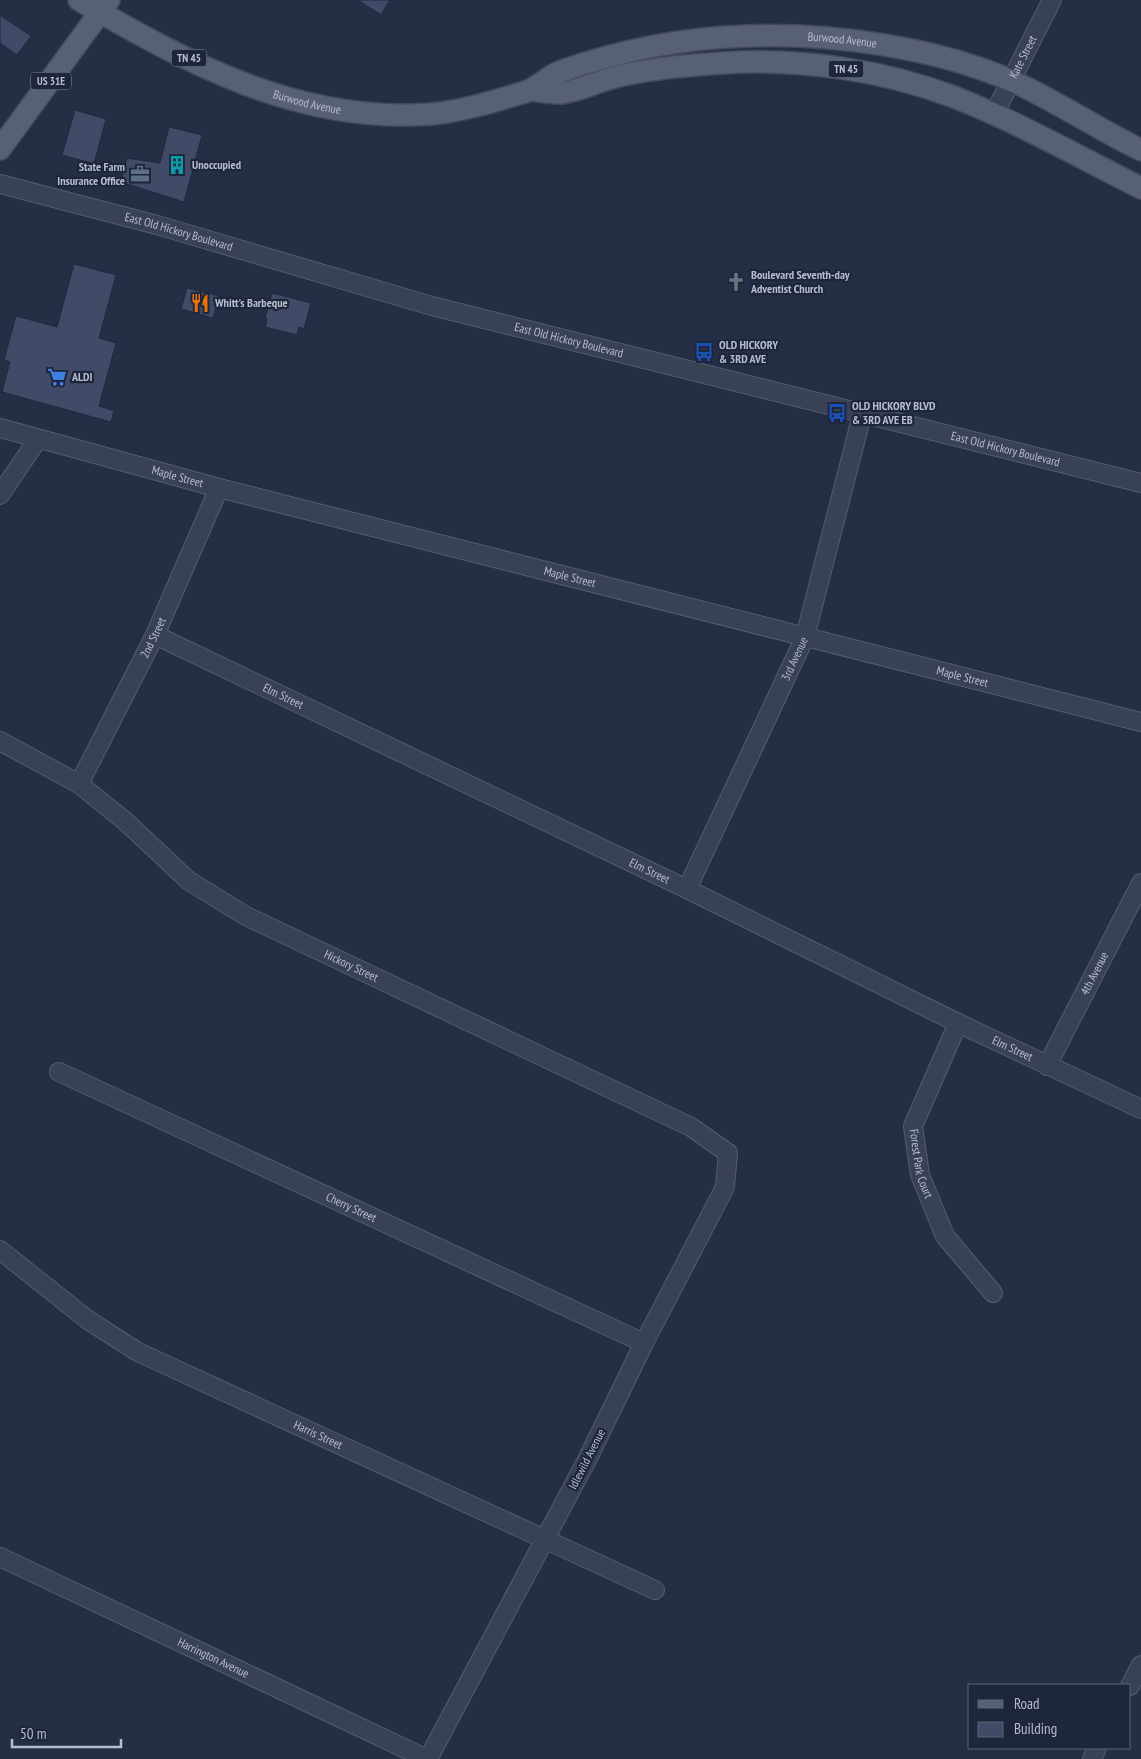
<svg xmlns="http://www.w3.org/2000/svg" width="1141" height="1759" font-family="'PT Sans Narrow',sans-serif">
  <rect width="100%" height="100%" fill="#242f46"/>
  <!-- building -->
  <g fill="#414b67" stroke="#20283d">
    <polygon points="358,0 390,0 381,15"/>
    <polygon points="0,15 31,36 17,55 0,43"/>
    <polygon points="75,110 106,119 94,164 62,155"/>
    <polygon points="169,127 202,135 184,202 121,182 127,158 160,163"/>
    <polygon points="74,264 116,275 99,338 116,343 99,406 114,411 111,422 2,392 10,362 4,360 16,316 57,327"/>
    <polygon points="187,288 219,296 213,318 181,309"/>
    <polygon points="272,293 311,303 304,329 299,327 297,335 265,327 267,319 265,319"/>
  </g>
  <g fill="none" stroke-linecap="round" stroke-linejoin="round">
    <!-- minor casing -->
    <g stroke="#555c70" stroke-width="20">
      <g id="minor">
        <path id="s1" d="M 994,114 L 1052,0"/>
        <path id="s2" d="M 0,184 L 157,225 L 432,306 L 1141,483"/>
        <path id="s3" d="M 0,428 L 219,488 L 1141,722"/>
        <polyline points="0,495 38,439"/>
        <path id="s4" d="M 155,635 L 687,889 L 958,1023 L 1141,1109"/>
        <path id="s5" d="M 0,741 L 79,784 L 125,821 L 189,881 L 246,916 L 691,1127 L 728,1153 L 725,1186 L 722,1193 L 644,1343 L 587,1460 L 428,1759"/>
        <path id="s6" d="M 79,784 L 155,635 L 219,488"/>
        <path id="s7" d="M 687,889 L 805,637 L 862,415"/>
        <path id="s8" d="M 958,1023 L 913,1126 L 920,1175 L 945,1236 L 993,1293"/>
        <path id="s9" d="M 1047,1066 L 1141,883"/>
        <path id="s10" d="M 59,1072 L 644,1343"/>
        <path id="s11" d="M 0,1250 L 88,1320 L 138,1352 L 655,1590"/>
        <path id="s12" d="M 0,1557 L 427,1759"/>
        <polyline points="1130,1686 1141,1665"/>
        <polyline points="1092,1759 1097,1748"/>
      </g>
    </g>
    <!-- major casing -->
    <g stroke="#434a5f" stroke-width="24">
      <g id="major">
        <path id="s13" d="M 79,0 C 189,64 300,124 432,114 C 463,111 495,101 525,92 C 538,88 547,77 559,72 C 618,51 684,38 747,36 C 831,33 935,47 1012,81 C 1057,101 1097,129 1141,150"/>
        <path d="M 531,90 C 540,91 551,93 561,93 C 580,91 600,80 619,76 C 653,68 688,65 724,63 C 799,58 883,70 954,97 C 1018,122 1079,157 1141,188"/>
        <polyline points="0,149 109,0"/>
      </g>
    </g>
    <!-- minor -->
    <use href="#minor" stroke="#394155" stroke-width="18"/>
    <!-- major -->
    <use href="#major" stroke="#576075" stroke-width="21"/>
  </g>
  <!-- icons -->
  <defs>
    <g id="building-bare" transform="scale(1.5)"><path d="M-4-6H4V6H1V3H-1V6H-4ZM-2.5-4.3h1.7v1.8h-1.7ZM.8-4.3h1.7v1.8H.8ZM-2.5-1h1.7V.8h-1.7ZM.8-1h1.7V.8H.8Z" fill="#0f9aa8" stroke="#1e263b" stroke-width="2.5" paint-order="stroke"/></g>
    <g id="office-bare" transform="scale(1.5)"><path d="M-6-3h4V-5.5h4V-3h4V5H-6ZM-1-4.5V-3h2v-1.5ZM-6 0V1H6V0Z" fill="#5c6f8a" stroke="#1e263b" stroke-width="2.5" paint-order="stroke"/></g>
    <g id="church-bare" transform="scale(1.5)"><path d="M-1.2-6h2.4v3.5h3.3v2.4h-3.3V6h-2.4V-.1h-3.3v-2.4h3.3Z" fill="#6b7280" stroke="#1e263b" stroke-width="2.5" paint-order="stroke"/></g>
    <g id="restaurant-bare" transform="scale(1.5)"><path d="M-5-6h1v4h1v-4h1v4h1v-4h1v5L-1.5 .5V6h-2V.5L-5-1ZM5-6V6H3V1.5H1.5Q1.5-4 5-6Z" fill="#e8710a" stroke="#1e263b" stroke-width="2.5" paint-order="stroke"/></g>
    <g id="bus-bare" transform="scale(1.5)"><path d="M-5-6H5V4H4V6H2V4H-2V6H-4V4H-5ZM-3.5-4V0h7V-4ZM-3.5 1.2v1.5H-2V1.2ZM2 1.2v1.5H3.5V1.2Z" fill="#1a4fb4" stroke="#1e263b" stroke-width="2.5" paint-order="stroke"/></g>
    <g id="supermarket-bare" transform="scale(1.5)"><path d="M-6-5.5h2.5l.6 2H6L4.5 2H-2.5L-4.4-4H-6ZM-1.5 3.2a1.3 1.3 0 1 0 .1 0ZM3 3.2a1.3 1.3 0 1 0 .1 0Z" fill="#3f7fe0" stroke="#1e263b" stroke-width="2.5" paint-order="stroke"/></g>
  </defs>
  <g fill-rule="evenodd">
    <use href="#building-bare" x="177" y="165"/>
    <use href="#office-bare" x="140" y="174"/>
    <use href="#church-bare" x="736" y="282"/>
    <use href="#restaurant-bare" x="200" y="303"/>
    <use href="#bus-bare" x="704" y="352"/>
    <use href="#supermarket-bare" x="57" y="377"/>
    <use href="#bus-bare" x="837" y="413"/>
  </g>
  <g text-anchor="middle" stroke-width="4.5" stroke-linejoin="round" paint-order="stroke">
    <!-- shield labels -->
    <g fill="#1e263b" stroke="#8990a3" stroke-width="1">
      <rect x="171.5" y="49.5" width="35" height="17" rx="4"/>
      <rect x="828.5" y="60.5" width="35" height="17" rx="4"/>
      <rect x="31" y="72.5" width="40" height="17" rx="4"/>
    </g>
    <g font-size="11" font-weight="bold" fill="#b7bdcf">
      <text x="189" y="62">TN 45</text>
      <text x="846" y="73">TN 45</text>
      <text x="51" y="85">US 31E</text>
    </g>
    <!-- street labels -->
    <g font-size="12" fill="#b7bdcf" stroke="#1e263b">
      <text dy="4" stroke="none"><textPath href="#s13" startOffset="800">Burwood Avenue</textPath></text>
      <text dy="4" stroke="none"><textPath href="#s1" startOffset="64">Kate Street</textPath></text>
      <text dy="4" stroke="none"><textPath href="#s13" startOffset="251">Burwood Avenue</textPath></text>
      <text dy="4" stroke="none"><textPath href="#s2" startOffset="185">East Old Hickory Boulevard</textPath></text>
      <text dy="4" stroke="none"><textPath href="#s2" startOffset="590">East Old Hickory Boulevard</textPath></text>
      <text dy="4" stroke="none"><textPath href="#s2" startOffset="1040">East Old Hickory Boulevard</textPath></text>
      <text dy="4" stroke="none"><textPath href="#s3" startOffset="184">Maple Street</textPath></text>
      <text dy="4" stroke="none"><textPath href="#s3" startOffset="589">Maple Street</textPath></text>
      <text dy="4" stroke="none"><textPath href="#s6" startOffset="164">2nd Street</textPath></text>
      <text dy="4" stroke="none"><textPath href="#s7" startOffset="254">3rd Avenue</textPath></text>
      <text dy="4" stroke="none"><textPath href="#s3" startOffset="994">Maple Street</textPath></text>
      <text dy="4" stroke="none"><textPath href="#s4" startOffset="142">Elm Street</textPath></text>
      <text dy="4" stroke="none"><textPath href="#s4" startOffset="548">Elm Street</textPath></text>
      <text dy="4" stroke="none"><textPath href="#s5" startOffset="420">Hickory Street</textPath></text>
      <text dy="4" stroke="none"><textPath href="#s9" startOffset="104">4th Avenue</textPath></text>
      <text dy="4" stroke="none"><textPath href="#s4" startOffset="952">Elm Street</textPath></text>
      <text dy="4" stroke="none"><textPath href="#s8" startOffset="151">Forest Park Court</textPath></text>
      <text dy="4" stroke="none"><textPath href="#s10" startOffset="322">Cherry Street</textPath></text>
      <text dy="4" stroke="none"><textPath href="#s11" startOffset="370">Harris Street</textPath></text>
      <text transform="translate(587 1459) rotate(-63)" y="4">Idlewild Avenue</text>
      <text dy="4" stroke="none"><textPath href="#s12" startOffset="236">Harrington Avenue</textPath></text>
    </g>
    <!-- poi labels -->
    <g font-size="12" font-weight="bold" fill="#b7bdcf" stroke="#1e263b" text-anchor="start">
      <text x="192" y="169">Unoccupied</text>
      <text x="125" y="171" text-anchor="end">State Farm<tspan x="125" dy="14">Insurance Office</tspan></text>
      <text x="751" y="279">Boulevard Seventh-day<tspan x="751" dy="14">Adventist Church</tspan></text>
      <text x="215" y="307">Whitt's Barbeque</text>
      <text x="719" y="349">OLD HICKORY<tspan x="719" dy="14">&amp; 3RD AVE</tspan></text>
      <text x="72" y="381">ALDI</text>
      <text x="852" y="410">OLD HICKORY BLVD<tspan x="852" dy="14">&amp; 3RD AVE EB</tspan></text>
    </g>
  </g>
  <!-- legend -->
  <rect x="968" y="1684" width="162" height="65" fill="#1e263b" stroke="#5b6276"/>
  <rect x="978" y="1700" width="25" height="8" fill="#576075" stroke="#5b6276"/>
  <text x="1014" y="1709" font-size="15" fill="#b7bdcf">Road</text>
  <rect x="978" y="1722" width="25" height="15" fill="#414b67" stroke="#5b6276"/>
  <text x="1014" y="1734" font-size="15" fill="#b7bdcf">Building</text>
  <!-- scale -->
  <path d="M12 1739v8h109v-8" fill="none" stroke="#b7bdcf" stroke-width="2.5"/>
  <text x="20" y="1739" font-size="15" fill="#b7bdcf" stroke="#1e263b" stroke-width="4" paint-order="stroke">50 m</text>
</svg>
